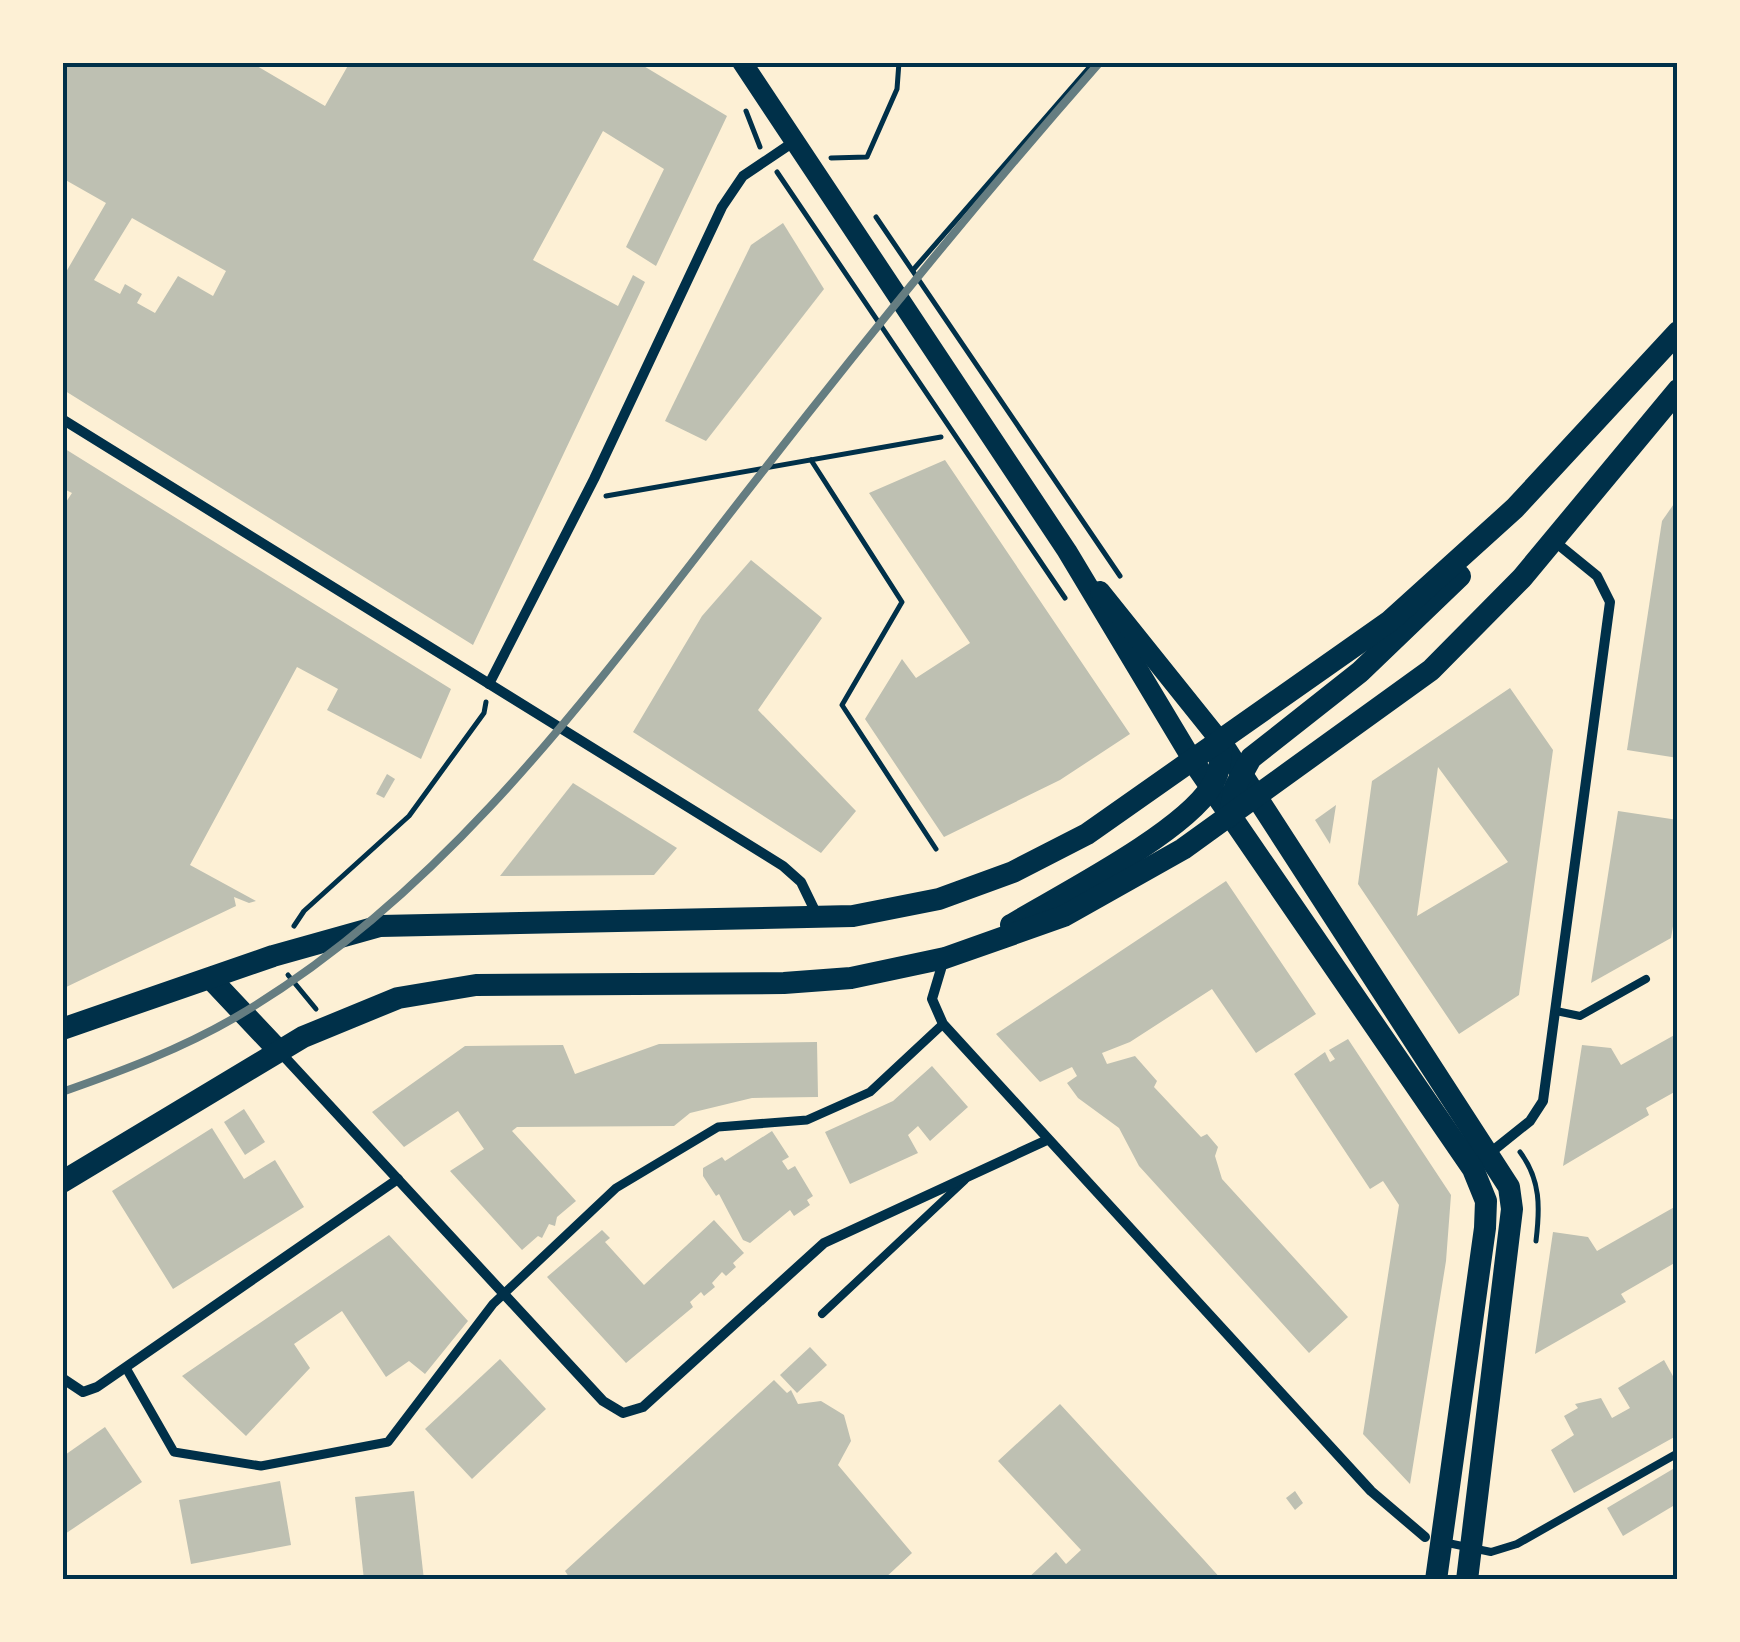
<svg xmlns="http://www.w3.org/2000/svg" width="1740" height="1642" font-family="Literata,serif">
  <rect width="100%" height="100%" fill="#fdf0d5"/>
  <!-- building -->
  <g fill="#bec0b2" fill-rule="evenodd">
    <path d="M 62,62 L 250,62 L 325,106 L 350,62 L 637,62 L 727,116 L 656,266 L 626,247 L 664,169 L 603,131 L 533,260 L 618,306 L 633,275 L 645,282 L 473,645 L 62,389 L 62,279 L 106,203 L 62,178 ZM 132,218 L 226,271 L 213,296 L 178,276 L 155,313 L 137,303 L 142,294 L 125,284 L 120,294 L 94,280 Z"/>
    <polygon points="783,223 824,289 706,441 665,421 751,245"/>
    <polygon points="62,447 451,689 421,759 327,710 338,689 297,667 190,865 256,901 249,903 234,897 236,906 62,989 62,508 72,493 62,488"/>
    <polygon points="945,460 1130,734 1060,780 944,837 865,719 902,659 916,678 970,643 869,493"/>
    <polygon points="1678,498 1678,758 1627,750 1662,521"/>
    <polygon points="751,560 822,618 758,710 856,811 821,853 633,732 702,616"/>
    <path d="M 1510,688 L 1553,750 L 1519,995 L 1459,1034 L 1358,884 L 1372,781 ZM 1438,767 L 1508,862 L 1417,916 Z"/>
    <polygon points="387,774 395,779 384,798 376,794"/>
    <polygon points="573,783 677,848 654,875 500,876"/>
    <polygon points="1336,805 1330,844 1315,820"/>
    <polygon points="1618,811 1678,820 1678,897 1671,938 1591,983"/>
    <polygon points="1226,881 1316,1014 1256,1053 1212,989 1130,1042 1102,1053 1107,1064 1135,1056 1157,1081 1154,1087 1201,1137 1207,1134 1218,1147 1215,1156 1222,1179 1348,1317 1309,1353 1139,1166 1119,1128 1078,1098 1067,1083 1077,1076 1072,1067 1040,1082 996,1034"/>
    <polygon points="1678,1033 1678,1090 1646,1108 1649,1115 1563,1166 1582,1045 1611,1048 1621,1065"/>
    <polygon points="1348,1039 1451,1195 1446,1261 1410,1484 1363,1434 1399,1205 1383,1181 1370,1189 1294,1074 1325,1052 1330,1062 1335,1059 1329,1050"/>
    <polygon points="817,1042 818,1097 752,1098 690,1113 674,1126 517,1127 512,1131 576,1201 557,1217 555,1226 549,1224 542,1238 538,1236 522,1250 450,1171 484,1149 458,1111 404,1147 372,1112 465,1046 563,1045 575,1074 659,1044"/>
    <polygon points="932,1066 968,1107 930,1141 918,1126 908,1135 918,1153 850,1184 825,1132 893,1101"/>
    <polygon points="244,1109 265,1142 245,1155 224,1122"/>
    <polygon points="212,1128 244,1179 275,1160 304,1207 173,1289 112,1191"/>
    <polygon points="772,1131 789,1157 782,1161 788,1170 795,1166 813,1196 807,1200 810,1205 794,1216 790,1210 750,1243 743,1240 719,1194 716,1196 703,1176 703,1168 722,1157 725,1161"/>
    <polygon points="1678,1205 1678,1261 1621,1294 1626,1302 1535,1354 1553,1232 1588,1237 1597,1251"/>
    <polygon points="714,1220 744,1253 733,1263 736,1267 726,1276 722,1272 712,1283 715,1287 704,1296 701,1292 690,1302 693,1307 626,1363 547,1277 602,1230 610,1238 605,1242 644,1285"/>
    <polygon points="389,1235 468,1321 425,1374 409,1361 386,1377 342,1311 294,1344 310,1368 246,1436 182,1376"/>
    <polygon points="810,1347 827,1365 797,1393 780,1375"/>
    <polygon points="500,1359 546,1409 472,1479 425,1429"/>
    <polygon points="1664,1360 1674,1378 1678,1376 1678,1435 1574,1493 1551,1450 1574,1435 1564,1416 1578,1408 1575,1404 1601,1398 1612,1418 1630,1408 1618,1388"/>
    <polygon points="774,1380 787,1393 791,1390 798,1404 821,1401 844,1415 851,1441 838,1465 912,1553 883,1580 571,1580 565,1571"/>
    <polygon points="1060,1404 1204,1560 1222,1580 1026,1580 1056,1552 1066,1564 1081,1550 998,1461"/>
    <polygon points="105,1427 142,1482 62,1536 62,1457"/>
    <polygon points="1678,1466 1678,1503 1623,1536 1607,1508"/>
    <polygon points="280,1481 291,1545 191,1564 179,1500"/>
    <polygon points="414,1491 424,1580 364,1580 355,1497"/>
    <polygon points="1295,1491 1303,1503 1295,1510 1286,1498"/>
  </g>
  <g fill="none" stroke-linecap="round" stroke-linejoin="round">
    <!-- path -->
    <g stroke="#003049" stroke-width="5">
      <polyline points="746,111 760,147"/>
      <polyline points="831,158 867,157 897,89 899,62"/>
      <polyline points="777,172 1065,598"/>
      <polyline points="876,217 1120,576"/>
      <polyline points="913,270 1094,62"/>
      <polyline points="811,460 902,602 842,705 936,849"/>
      <polyline points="606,496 941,437"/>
      <polyline points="294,926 304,911 409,816 484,713 486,702"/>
      <polyline points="288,975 316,1009"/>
      <path d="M 1520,1152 C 1541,1180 1540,1208 1536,1241"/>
    </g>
    <!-- service -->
    <g stroke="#003049" stroke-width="8">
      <polyline points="1556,1011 1580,1016 1646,979"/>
      <polyline points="822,1314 965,1180"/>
      <polyline points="1443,1542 1491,1552 1517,1544 1678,1453"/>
    </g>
    <!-- pedestrian -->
    <polyline stroke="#003049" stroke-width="9" points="126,1368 174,1452 261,1466 388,1442 493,1304 616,1188 718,1127 807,1120 870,1092 943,1024"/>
    <!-- minor -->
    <g stroke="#003049" stroke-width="10">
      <polyline points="62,419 783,866 801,882 817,915"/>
      <polyline points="489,684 594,479 722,207 743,176 792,143"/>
      <polyline points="944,959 932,999 943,1024 1371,1491 1425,1537"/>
      <polyline points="279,1051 603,1401 623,1413 643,1407 824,1243 1047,1140"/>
      <polyline points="1490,1153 1530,1121 1543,1101 1610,602 1597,576 1554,541"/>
      <polyline points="62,1378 83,1392 97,1387 398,1179"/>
    </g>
    <!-- secondary -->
    <g stroke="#003049" stroke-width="20">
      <polyline points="742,62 1067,551 1193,761"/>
      <polyline points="1100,591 1221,742"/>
    </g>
    <!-- primary -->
    <g stroke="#003049" stroke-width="22">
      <polyline points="1221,742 1509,1187 1512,1209 1467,1580"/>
      <polyline points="1193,761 1473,1169 1486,1201 1485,1228 1436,1580"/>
      <polyline points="1229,817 1235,787 1251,758 1360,672 1460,576"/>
      <path d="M 1011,925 C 1061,895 1181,834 1211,787 C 1220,773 1222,759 1221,742"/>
      <polyline points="211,979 279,1051"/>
      <polyline points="62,1029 273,956 380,926 853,916 939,899 1013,872 1087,834 1390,621 1515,508 1678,332"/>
      <polyline points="62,1182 303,1037 398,998 476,985 784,983 851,978 945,958 1064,916 1183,849 1431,670 1522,578 1678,390"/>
    </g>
    <!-- rail -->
    <path stroke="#657d81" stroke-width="8" d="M 62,1092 C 122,1071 181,1049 236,1017 C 456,888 608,668 763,471 C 872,331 983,195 1100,62"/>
  </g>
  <!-- border -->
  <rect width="1740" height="1642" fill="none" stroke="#fdf0d5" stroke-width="130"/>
  <rect x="65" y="65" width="1610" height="1512" fill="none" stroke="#003049" stroke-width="4"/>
</svg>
